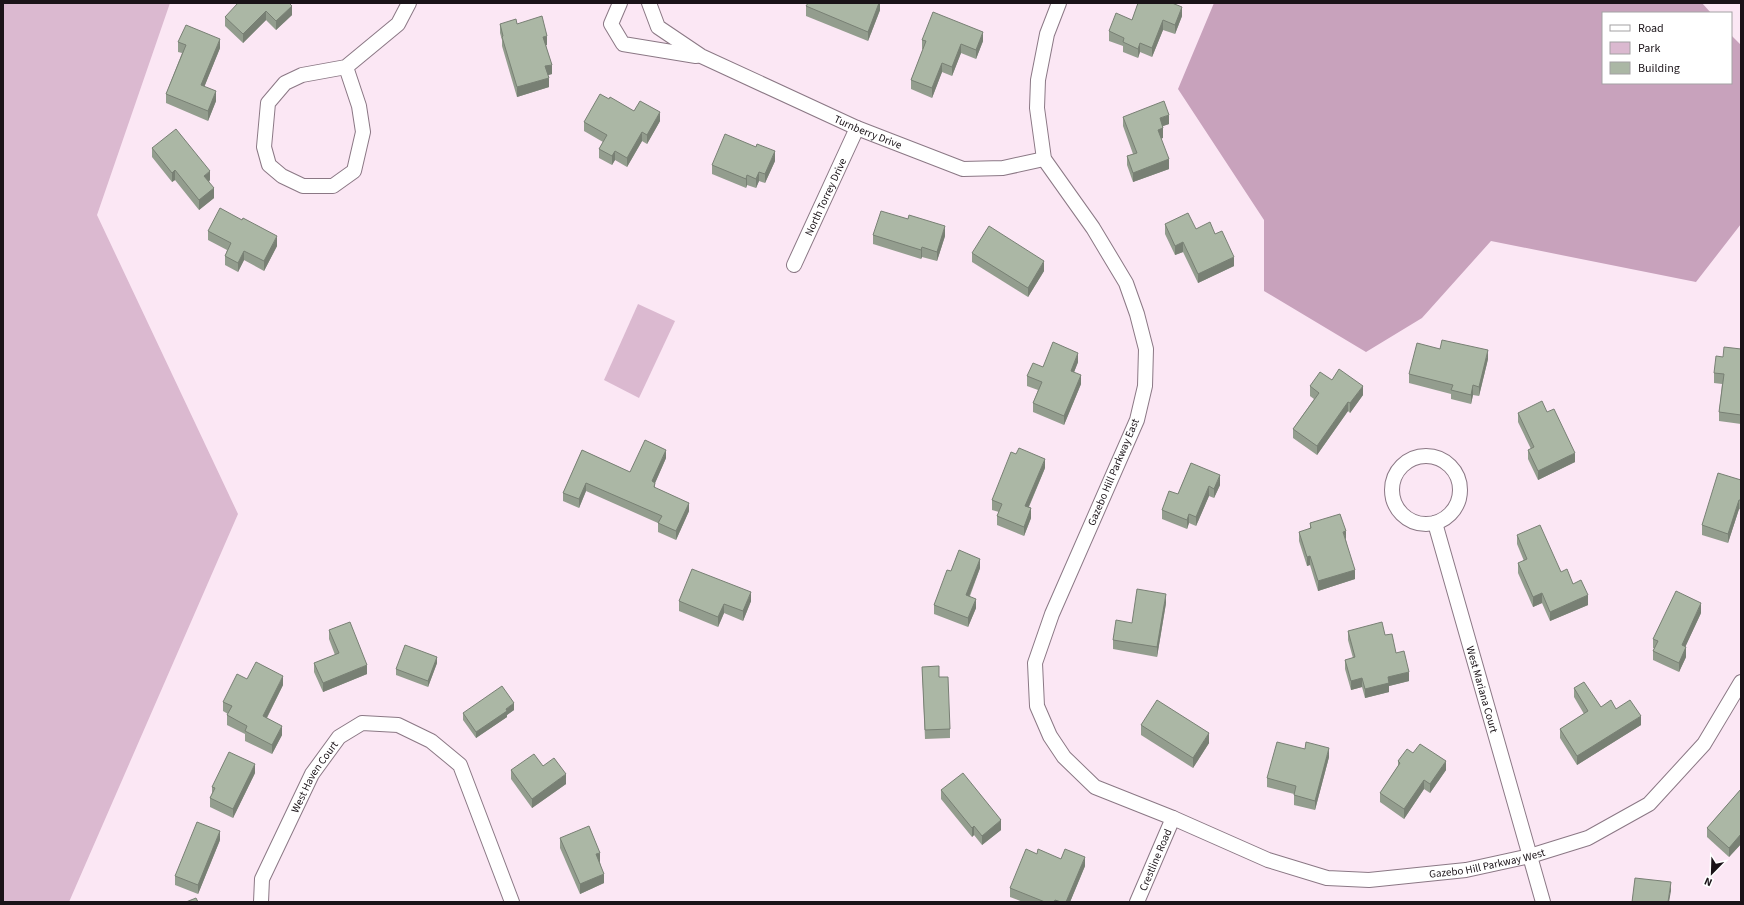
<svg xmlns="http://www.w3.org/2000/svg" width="1744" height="905" font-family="'Source Sans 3',sans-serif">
  <rect width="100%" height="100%" fill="#fbe7f4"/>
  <!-- green -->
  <g fill="#dbb9d0">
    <polygon points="3,3 170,3 97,215 238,514 69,902 3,902"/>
    <polygon points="638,304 675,321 639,398 604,380"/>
  </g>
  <!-- forest -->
  <polygon fill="#c8a2bc" points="1214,3 1702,3 1711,13 1603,13 1603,83 1731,83 1731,35 1741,45 1741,224 1696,282 1491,241 1422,318 1366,352 1264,291 1264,220 1178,89"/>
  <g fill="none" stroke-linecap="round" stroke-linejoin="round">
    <!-- street casing -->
    <g stroke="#8b7885" stroke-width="16">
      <g id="street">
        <polyline points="620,3 611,24 623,44 696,56"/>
        <path id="s1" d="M 649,3 L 658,27 L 701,56 L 857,128 L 963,169 L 1003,168 L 1044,159"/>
        <path id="s2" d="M 1059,3 L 1047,34 L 1038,80 L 1037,108 L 1044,159 L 1093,228 L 1126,283 L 1137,314 L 1146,349 L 1145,386 L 1137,420 L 1052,614 L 1035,663 L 1037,706 L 1050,736 L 1064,757 L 1095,787 L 1173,818 L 1268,860 L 1327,878 L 1369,880 L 1466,870 L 1530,856 L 1588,838 L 1649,804 L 1704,744 L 1741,682"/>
        <polyline points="346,67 359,106 363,132 354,171 333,186 303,186 282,176 269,165 264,147 268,103 285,83 302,75 346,67 398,24 409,3"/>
        <path id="s3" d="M 794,265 L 857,128"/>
        <circle cx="1426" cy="490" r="34"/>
        <path id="s4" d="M 1435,523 L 1543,902"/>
        <path id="s5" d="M 261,902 L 262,879 L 312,774 L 339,737 L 362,723 L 398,725 L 431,741 L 460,765 L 512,902"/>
        <path id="s6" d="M 1137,902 L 1173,818"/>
      </g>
    </g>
    <!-- street -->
    <use href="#street" stroke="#fff" stroke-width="14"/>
  </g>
  <!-- wall -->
  <g fill="#939d8e">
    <polygon points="880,3 880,10 868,41 806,16 806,6"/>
    <polygon points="1138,3 1176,3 1175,4 1182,16 1175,34 1163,30 1152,57 1140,52 1138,58 1123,52 1123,46 1109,41 1109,31 1132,20"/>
    <polygon points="292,6 292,15 276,30 266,20 243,43 225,26 225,17"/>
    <polygon points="500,24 517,24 547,45 546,45 552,74 548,75 549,87 517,97 502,46 502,40 500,33"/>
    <polygon points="922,40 983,41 976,59 961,53 952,76 942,72 932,98 911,89 911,80 923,49 922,49"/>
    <polygon points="178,42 220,48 204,87 216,101 208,121 166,103 166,94 182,53 178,52"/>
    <polygon points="609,99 634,111 660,121 647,144 642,141 627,167 615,160 612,165 599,158 599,149 603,142 584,131 584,122"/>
    <polygon points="1123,117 1169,124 1163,126 1163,138 1161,138 1169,169 1133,182 1127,165 1127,156 1133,154 1123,126"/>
    <polygon points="152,148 210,180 209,182 214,198 199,210 175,180 172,182 152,157"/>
    <polygon points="775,161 765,183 759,181 756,188 747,185 746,188 712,174 712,165"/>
    <polygon points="908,219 945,236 937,261 922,257 921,259 873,244 873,235"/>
    <polygon points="1165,224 1196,229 1215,234 1234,266 1198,283 1183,252 1175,255 1165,234"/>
    <polygon points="208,231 277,246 264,271 244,260 238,272 225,265 225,256 227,250 208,240"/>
    <polygon points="972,253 1044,271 1028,297 972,262"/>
    <polygon points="1440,349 1488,359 1479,396 1473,395 1471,404 1451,399 1451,394 1409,383 1409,374"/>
    <polygon points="1741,349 1741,424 1719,421 1719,412 1722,384 1714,383 1714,373 1723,357"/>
    <polygon points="1078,362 1074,372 1081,384 1064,425 1033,412 1033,403 1038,390 1027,386 1027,376 1043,367"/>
    <polygon points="1332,380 1363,395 1350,413 1348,411 1317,455 1293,438 1293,429 1314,399 1310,396 1310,386"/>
    <polygon points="1547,412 1575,462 1538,480 1528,459 1528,450 1531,449 1518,422 1518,413"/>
    <polygon points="582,450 630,472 666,458 655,483 655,488 689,511 676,540 658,532 658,523 586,491 579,508 563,501 563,493"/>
    <polygon points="1191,463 1220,485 1214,498 1209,496 1196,526 1189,523 1187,529 1162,519 1162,510 1178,494"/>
    <polygon points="1045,468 1029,507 1031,518 1024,536 997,525 997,516 999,512 992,510 992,500"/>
    <polygon points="1741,480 1741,510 1739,509 1728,543 1702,535 1702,525"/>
    <polygon points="1310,523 1346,540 1355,579 1318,591 1310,565 1307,566 1299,541 1299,532 1310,529"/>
    <polygon points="1517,535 1561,572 1573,584 1588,605 1550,621 1542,603 1533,607 1518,573 1518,563 1524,561 1517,544"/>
    <polygon points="980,568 970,596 976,608 968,627 934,614 934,605 951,571"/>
    <polygon points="679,601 751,601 743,621 724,613 718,627 679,611"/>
    <polygon points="1166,603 1157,657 1113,649 1113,640 1132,623"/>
    <polygon points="1701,613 1685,647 1686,657 1679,672 1653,660 1653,651 1654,648 1653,648 1653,639"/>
    <polygon points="329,630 367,674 323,692 314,672 314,663 335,655 329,639"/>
    <polygon points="1348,631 1385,635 1396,653 1409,681 1389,686 1389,692 1365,698 1362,687 1351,690 1345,669 1345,660 1353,658 1348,640"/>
    <polygon points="437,663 428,687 396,675 396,669"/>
    <polygon points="922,667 939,677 950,729 950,738 925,739"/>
    <polygon points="247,679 283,685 267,718 282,735 272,754 245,741 245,734 227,725 227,715 228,714 223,711 223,702"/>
    <polygon points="1574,688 1601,707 1616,709 1641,725 1577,765 1560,738 1560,729 1584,714 1574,697"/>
    <polygon points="514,710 507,715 507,717 476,738 463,720 463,713"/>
    <polygon points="1141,725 1209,743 1193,768 1141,735"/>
    <polygon points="1413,753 1446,770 1430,793 1424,789 1404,819 1380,802 1380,793 1398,766 1398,761"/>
    <polygon points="1329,757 1315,810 1294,805 1294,794 1267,787 1267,778"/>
    <polygon points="543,766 566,784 532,808 511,779 511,770"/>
    <polygon points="255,773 233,818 210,807 210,798 212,793 212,787"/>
    <polygon points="1741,789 1741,844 1729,857 1707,837 1707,828"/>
    <polygon points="941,790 1001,830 982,845 974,835 972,837 941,799"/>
    <polygon points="560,838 600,862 604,883 580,894 560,848"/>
    <polygon points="220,840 198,894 175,885 175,876"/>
    <polygon points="1061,859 1085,866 1070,902 1023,902 1010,897 1010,888"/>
  </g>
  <!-- shaded-wall -->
  <g fill="#788074">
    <polygon points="879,3 880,3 880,10 868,41 868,32"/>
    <polygon points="292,6 292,15 276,30 276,21"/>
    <polygon points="1182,7 1182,16 1175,34 1175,25"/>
    <polygon points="266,11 266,20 243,43 243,34"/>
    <polygon points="1163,20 1163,30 1152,57 1152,48"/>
    <polygon points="983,32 983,41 976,59 976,50"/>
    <polygon points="547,36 547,45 543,46 543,37"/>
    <polygon points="220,39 220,48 201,95 201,85"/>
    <polygon points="1140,43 1140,52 1138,58 1138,49"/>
    <polygon points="961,44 961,53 952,76 952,67"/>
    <polygon points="942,63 942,72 932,98 932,88"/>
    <polygon points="552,65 552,74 545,76 545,66"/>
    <polygon points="549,78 549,87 517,97 517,87"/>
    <polygon points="216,91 216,101 208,121 208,111"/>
    <polygon points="660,112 660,121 647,144 647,135"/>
    <polygon points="1169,115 1169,124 1160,127 1160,118"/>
    <polygon points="1163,128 1163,138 1158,140 1158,130"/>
    <polygon points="642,132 642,141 627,167 627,158"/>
    <polygon points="615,151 615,160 612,165 612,156"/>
    <polygon points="775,151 775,161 765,183 765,174"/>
    <polygon points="1169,159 1169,169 1133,182 1133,173"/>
    <polygon points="175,170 175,180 172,182 172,173"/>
    <polygon points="210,171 210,180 204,185 204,176"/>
    <polygon points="759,172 759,181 756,188 756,179"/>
    <polygon points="747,175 747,185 746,188 746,179"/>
    <polygon points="214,188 214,198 199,210 199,200"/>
    <polygon points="945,226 945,236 937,261 937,252"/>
    <polygon points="277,236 277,246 264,271 264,261"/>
    <polygon points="1183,242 1183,252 1175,255 1175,246"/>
    <polygon points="922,247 922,257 921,259 921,250"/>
    <polygon points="244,251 244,260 238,272 238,263"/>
    <polygon points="1234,257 1234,266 1198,283 1198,274"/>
    <polygon points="1044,261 1044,271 1028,297 1028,288"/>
    <polygon points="1488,350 1488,359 1479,396 1479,387"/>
    <polygon points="1078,353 1078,362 1071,380 1071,371"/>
    <polygon points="1081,375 1081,384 1064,425 1064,416"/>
    <polygon points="1473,385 1473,395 1471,404 1471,395"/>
    <polygon points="1363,386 1363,395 1350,413 1350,403"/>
    <polygon points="1348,402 1348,411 1317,455 1317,446"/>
    <polygon points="666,450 666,458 652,490 652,481"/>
    <polygon points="1575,453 1575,462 1538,480 1538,471"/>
    <polygon points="1045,459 1045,468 1025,515 1025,506"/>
    <polygon points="1220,475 1220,485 1214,498 1214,489"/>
    <polygon points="586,483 586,491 579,508 579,499"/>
    <polygon points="1209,486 1209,496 1196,526 1196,517"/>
    <polygon points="1739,500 1739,509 1728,543 1728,534"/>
    <polygon points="689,503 689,511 676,540 676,531"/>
    <polygon points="1031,508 1031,518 1024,536 1024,527"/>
    <polygon points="1189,514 1189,523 1187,529 1187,520"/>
    <polygon points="1346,531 1346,541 1343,532"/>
    <polygon points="1310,556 1310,565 1307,566 1307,557"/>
    <polygon points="980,559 980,568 966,604 966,595"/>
    <polygon points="1355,570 1355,579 1318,591 1318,581"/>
    <polygon points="751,592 751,601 743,621 743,611"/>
    <polygon points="1542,593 1542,603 1533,607 1533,597"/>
    <polygon points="1166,594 1166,603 1157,657 1157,647"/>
    <polygon points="1588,595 1588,605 1550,621 1550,612"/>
    <polygon points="976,599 976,608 968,627 968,618"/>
    <polygon points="1701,603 1701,613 1682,654 1682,645"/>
    <polygon points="724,604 724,613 718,627 718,617"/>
    <polygon points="1686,647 1686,657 1679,672 1679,663"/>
    <polygon points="437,657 437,663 428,687 428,681"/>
    <polygon points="367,665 367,674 323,692 323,683"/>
    <polygon points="1409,672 1409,681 1389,686 1389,692 1365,698 1365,689 1388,677"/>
    <polygon points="283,676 283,685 263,725 263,716"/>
    <polygon points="1362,678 1362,687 1351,690 1351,681"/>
    <polygon points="514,703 514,710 507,715 507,717 476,738 476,732"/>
    <polygon points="1641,716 1641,725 1577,765 1577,756"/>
    <polygon points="282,726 282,735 272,754 272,745"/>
    <polygon points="1209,733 1209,743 1193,768 1193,758"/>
    <polygon points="1329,748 1329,757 1315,810 1315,801"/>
    <polygon points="1446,761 1446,770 1430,793 1430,784"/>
    <polygon points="255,764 255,773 233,818 233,809"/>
    <polygon points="566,774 566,784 532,808 532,799"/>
    <polygon points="1424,780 1424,789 1404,819 1404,809"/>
    <polygon points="1001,820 1001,830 982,845 982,836"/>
    <polygon points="974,826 974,835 972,837 972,828"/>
    <polygon points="220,831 220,840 198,894 198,885"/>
    <polygon points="1741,834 1741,844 1729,857 1729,848"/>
    <polygon points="600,853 600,862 596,864 596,854"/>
    <polygon points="1085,857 1085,866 1070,902 1066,902"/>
    <polygon points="604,874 604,883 580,894 580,884"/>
    <polygon points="1671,882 1671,891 1669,902 1668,902"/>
  </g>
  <!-- building -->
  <g fill="#abb7a5" stroke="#788074">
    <polygon points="238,3 289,3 292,6 276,21 266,11 243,34 225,17"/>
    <polygon points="808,3 879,3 868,32 806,6"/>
    <polygon points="1138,3 1172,3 1182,7 1175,25 1163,20 1152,48 1140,43 1138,49 1123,42 1124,38 1109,31 1116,13 1132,20"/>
    <polygon points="933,12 983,32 976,50 961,44 952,67 942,63 932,88 911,80 926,41 922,40"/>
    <polygon points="542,16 547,36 543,37 552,65 545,66 549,78 517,87 502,37 503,36 500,24 516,19 517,24"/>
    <polygon points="186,25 220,39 201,85 216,91 208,111 166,94 186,45 178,42"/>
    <polygon points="600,94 609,99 610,97 634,111 640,101 660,112 647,135 642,132 627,158 615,151 612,156 599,149 607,135 584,122"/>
    <polygon points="1164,101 1169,115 1160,118 1163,128 1158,130 1169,159 1133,173 1127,156 1137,153 1123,117"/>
    <polygon points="176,129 210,171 204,176 214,188 199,200 175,170 172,173 152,148"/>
    <polygon points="725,134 756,147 757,144 775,151 765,174 759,172 756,179 747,175 746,179 712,165"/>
    <polygon points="220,208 242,220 243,218 277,236 264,261 244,251 238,263 225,256 231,243 208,231"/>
    <polygon points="881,211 908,219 909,215 945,226 937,252 922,247 921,250 873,235"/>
    <polygon points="1188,213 1196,229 1210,222 1215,234 1222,231 1234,257 1198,274 1183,242 1175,246 1165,224"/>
    <polygon points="989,226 1044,261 1028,288 972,253"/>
    <polygon points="1442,340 1488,350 1479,387 1473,385 1471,395 1451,390 1453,385 1409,374 1417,343 1440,349"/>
    <polygon points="1053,342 1078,353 1071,371 1081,375 1064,416 1033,403 1042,382 1027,376 1033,363 1043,367"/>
    <polygon points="1724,347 1741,349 1741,415 1719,412 1724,374 1714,373 1716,356 1723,357"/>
    <polygon points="1339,369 1363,386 1350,403 1348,402 1317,446 1293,429 1319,393 1310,386 1320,372 1332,380"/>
    <polygon points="1542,401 1547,412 1554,409 1575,453 1538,471 1528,450 1534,447 1518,413"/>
    <polygon points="645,440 666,450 652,481 655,483 654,487 689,503 676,531 658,523 662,516 586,483 579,499 563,493 582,450 630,472"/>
    <polygon points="1019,448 1045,459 1025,506 1031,508 1024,527 997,516 1002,504 992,500 1011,452 1016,454"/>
    <polygon points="1191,463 1220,475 1214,489 1209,486 1196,517 1189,514 1187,520 1162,510 1169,491 1178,494"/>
    <polygon points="1718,473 1741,480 1741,500 1739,500 1728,534 1702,525"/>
    <polygon points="1340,514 1346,531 1343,532 1355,570 1318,581 1310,556 1307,557 1299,532 1311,528 1310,523"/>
    <polygon points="1540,525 1561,572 1567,569 1573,584 1581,580 1588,595 1550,612 1542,593 1533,597 1518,563 1527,559 1517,535"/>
    <polygon points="959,550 980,559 966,595 976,599 968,618 934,605 947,570 951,571"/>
    <polygon points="692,569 751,592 743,611 724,604 718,617 679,601"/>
    <polygon points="1137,589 1166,594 1157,647 1113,640 1116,620 1132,623"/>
    <polygon points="1676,591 1701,603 1682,645 1686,647 1679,663 1653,651 1658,641 1653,639"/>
    <polygon points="350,622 367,665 323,683 314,663 339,653 329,630"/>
    <polygon points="1382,622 1385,635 1392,634 1396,653 1404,651 1409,672 1388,677 1389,683 1365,689 1362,678 1351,681 1345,660 1355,657 1348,631"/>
    <polygon points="405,645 437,657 428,681 396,669"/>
    <polygon points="256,662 283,676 263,716 282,726 272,745 245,731 247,726 227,715 232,706 223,702 237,674 247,679"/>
    <polygon points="939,666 939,677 948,677 950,729 925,730 922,667"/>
    <polygon points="1584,682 1601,707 1611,700 1616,709 1630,700 1641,716 1577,756 1560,729 1588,711 1574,688"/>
    <polygon points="502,686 514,703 506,709 507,711 476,732 463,713"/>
    <polygon points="1157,700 1209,733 1193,758 1141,725"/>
    <polygon points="1277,742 1305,749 1306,742 1329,748 1315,801 1294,795 1296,786 1267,778"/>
    <polygon points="1420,744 1446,761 1430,784 1424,780 1404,809 1380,793 1400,763 1398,761 1407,749 1413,753"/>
    <polygon points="229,752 255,764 233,809 210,798 215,788 212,787"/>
    <polygon points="534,754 543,766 554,758 566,774 532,799 511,770"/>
    <polygon points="963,773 1001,820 982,836 974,826 972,828 941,790"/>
    <polygon points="1741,789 1741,834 1729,848 1707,828"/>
    <polygon points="197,822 220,831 198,885 175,876"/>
    <polygon points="589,826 600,853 596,854 604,874 580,884 560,838"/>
    <polygon points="1026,849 1037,854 1038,849 1061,859 1065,849 1085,857 1066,902 1061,902 1055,900 1054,902 1045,902 1010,888"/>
    <polygon points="1635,878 1671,882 1668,902 1632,902"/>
    <polygon points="196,898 198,902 186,902"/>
  </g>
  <g text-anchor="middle" stroke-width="3" stroke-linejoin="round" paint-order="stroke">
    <!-- street labels -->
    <g font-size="11" fill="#1a1318" stroke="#fff">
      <text dy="4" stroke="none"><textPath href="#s1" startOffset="261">Turnberry Drive</textPath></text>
      <text dy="4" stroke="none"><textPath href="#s3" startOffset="75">North Torrey Drive</textPath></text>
      <text transform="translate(1113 472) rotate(-67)" y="4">Gazebo Hill Parkway East</text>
      <text dy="4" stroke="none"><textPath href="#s4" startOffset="173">West Mariana Court</textPath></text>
      <text dy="4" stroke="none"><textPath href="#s5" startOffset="138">West Haven Court</textPath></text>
      <text dy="4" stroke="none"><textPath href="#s6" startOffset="46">Crestline Road</textPath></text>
      <text dy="4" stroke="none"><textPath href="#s2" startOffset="1268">Gazebo Hill Parkway West</textPath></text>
    </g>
  </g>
  <!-- border -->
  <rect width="1744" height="905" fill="none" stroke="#1a1318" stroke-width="8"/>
  <!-- legend -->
  <rect x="1602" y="12" width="130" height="72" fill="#ffffff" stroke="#a3a1a3"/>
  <rect x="1610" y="25" width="20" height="6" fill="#ffffff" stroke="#a3a1a3"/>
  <text x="1638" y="32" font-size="12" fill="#1a1318">Road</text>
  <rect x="1610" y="42" width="20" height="12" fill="#dbb9d0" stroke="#a3a1a3"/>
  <text x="1638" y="52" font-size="12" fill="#1a1318">Park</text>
  <rect x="1610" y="62" width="20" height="12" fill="#abb7a5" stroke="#a3a1a3"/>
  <text x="1638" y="72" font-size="12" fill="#1a1318">Building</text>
  <!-- north arrow -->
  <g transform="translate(1712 873) rotate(203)" stroke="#ffffff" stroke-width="3" paint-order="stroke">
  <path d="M0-3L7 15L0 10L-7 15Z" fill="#1a1318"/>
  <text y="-6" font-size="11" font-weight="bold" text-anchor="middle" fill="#1a1318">N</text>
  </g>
</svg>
